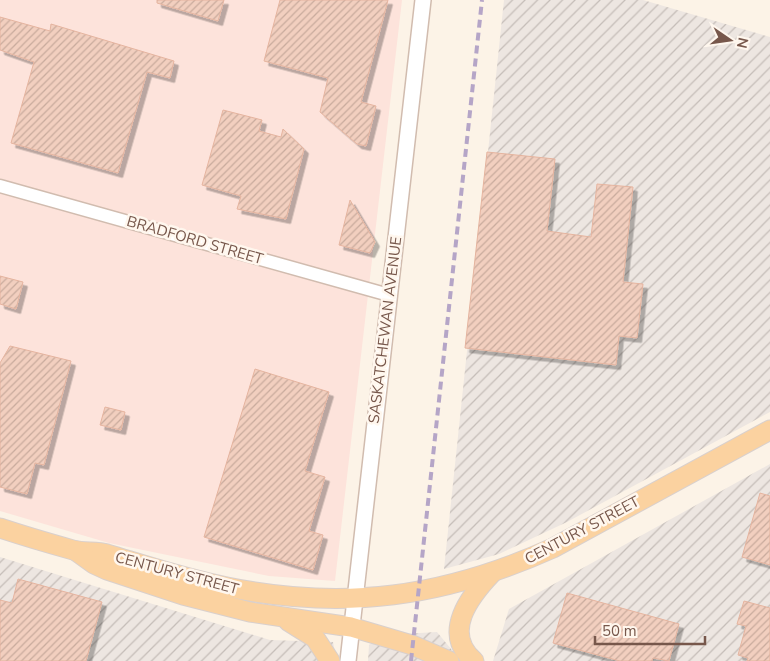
<svg xmlns="http://www.w3.org/2000/svg" width="770" height="661" font-family="'Nunito Sans',sans-serif">
  <defs>
    <pattern id="industrial-furrows" width="10" height="10" patternUnits="userSpaceOnUse" patternTransform="scale(1.25)"><rect width="10" height="10" fill="#ede6e1"/><path d="M-1 1l2-2M0 10L10 0M9 11l2-2" fill="none" stroke="#c5bdb8"/></pattern>
    <pattern id="building-hatch" width="6" height="6" patternUnits="userSpaceOnUse" patternTransform="scale(1.25)"><rect width="6" height="6" fill="#f2cfbf"/><path d="M-1 1l2-2M0 6l6-6M5 7l2-2" fill="none" stroke="#c9ab9d"/></pattern>
    <filter id="shadow"><feDropShadow dx="4.5" dy="4.5" stdDeviation="0" flood-color="#0004"/></filter>
  </defs>
  <rect width="100%" height="100%" fill="#fcf3e7"/>
  <!-- commercial -->
  <polygon fill="#fde3db" points="0,0 402,0 335,581 269,576 109,543 0,511"/>
  <!-- industrial -->
  <g fill="url(#industrial-furrows)">
    <polygon points="504,0 643,0 770,37 770,412 567,522 499,554 444,569"/>
    <polygon points="770,464 770,661 493,661 509,609"/>
    <polygon points="0,557 270,640 333,642 337,661 0,661"/>
    <polygon points="437,632 461,661 368,661 369,645 385,635"/>
  </g>
  <!-- building -->
  <g fill="url(#building-hatch)" stroke="#e5b49f" filter="url(#shadow)">
    <polygon points="157,0 224,0 218,21 157,3"/>
    <polygon points="280,0 388,0 361,102 376,106 366,146 357,144 320,112 328,78 264,61"/>
    <polygon points="0,17 50,31 51,24 174,61 170,78 147,72 118,173 11,143 34,62 0,50"/>
    <polygon points="223,110 262,120 259,131 281,137 283,129 304,149 286,219 237,209 241,196 202,185"/>
    <polygon points="487,152 555,159 547,231 591,237 597,184 633,187 623,282 643,284 637,338 619,336 616,365 465,348"/>
    <polygon points="350,200 375,242 370,253 339,245"/>
    <polygon points="0,276 23,282 16,309 0,304"/>
    <polygon points="10,346 71,361 44,465 35,463 27,494 0,487 0,363"/>
    <polygon points="255,369 329,392 305,471 325,477 309,531 323,535 313,570 204,537"/>
    <polygon points="105,407 125,412 121,430 100,425"/>
    <polygon points="760,493 770,496 770,565 742,557"/>
    <polygon points="18,579 102,602 86,661 0,661 0,600 12,603"/>
    <polygon points="567,593 679,624 669,661 653,658 652,661 620,661 553,643"/>
    <polygon points="744,601 770,608 770,661 747,661 748,658 738,655 746,626 737,624"/>
  </g>
  <g fill="none" stroke-linecap="round" stroke-linejoin="round">
    <!-- minor casing -->
    <g stroke="#d1bcaf" stroke-width="15">
      <polyline id="minor" points="0,186 389,295"/>
    </g>
    <!-- tertiary casing -->
    <g stroke="#d1bcaf" stroke-width="18">
      <polyline id="tertiary" points="348,661 423,0"/>
    </g>
    <!-- primary casing -->
    <g stroke="#d9d0cd" stroke-width="21">
      <g id="primary">
        <path d="M 0,528 C 24,536 48,543 73,550 C 84,553 96,551 107,554 C 147,566 186,579 227,587 C 345,611 444,597 553,548 L 770,430"/>
        <polyline points="76,551 94,564 107,570 183,595 250,612 351,627 412,645 449,661"/>
        <polyline points="288,621 315,638 330,661"/>
        <path d="M 474,661 C 441,633 470,596 492,573"/>
      </g>
    </g>
    <!-- minor -->
    <use href="#minor" stroke="#fff" stroke-width="12"/>
    <!-- tertiary -->
    <use href="#tertiary" stroke="#fff" stroke-width="15"/>
    <!-- primary -->
    <use href="#primary" stroke="#fbd2a0" stroke-width="19"/>
    <!-- rail -->
    <polyline stroke="#b5a5c7" stroke-width="4" stroke-dasharray="8 5" stroke-linecap="butt" points="411,661 482,0"/>
  </g>
  <g text-anchor="middle" stroke-width="5" stroke-linejoin="round" paint-order="stroke">
    <!-- street labels -->
    <g font-size="15" fill="#77574b" stroke="#fff7ee">
      <text transform="translate(195 240) rotate(16)" y="5">BRADFORD STREET</text>
      <text transform="translate(385 330) rotate(-83)" y="5">SASKATCHEWAN AVENUE</text>
      <text transform="translate(582 530) rotate(-28)" y="5">CENTURY STREET</text>
      <text transform="translate(177 573) rotate(15)" y="5">CENTURY STREET</text>
    </g>
  </g>
  <!-- north arrow -->
  <g transform="translate(730 40) rotate(103)" stroke="#fff7ee" stroke-width="4" paint-order="stroke">
  <path d="M0-4L9 19L0 12L-9 19Z" fill="#77574b"/>
  <text y="-8" font-size="14" font-weight="bold" text-anchor="middle" fill="#77574b">N</text>
  </g>
  <!-- scale -->
  <path d="M595 636v8h110v-8" fill="none" stroke="#77574b" stroke-width="2.5"/>
  <text x="602" y="636" font-size="15" fill="#77574b" stroke="#fff7ee" stroke-width="4" paint-order="stroke">50 m</text>
</svg>
